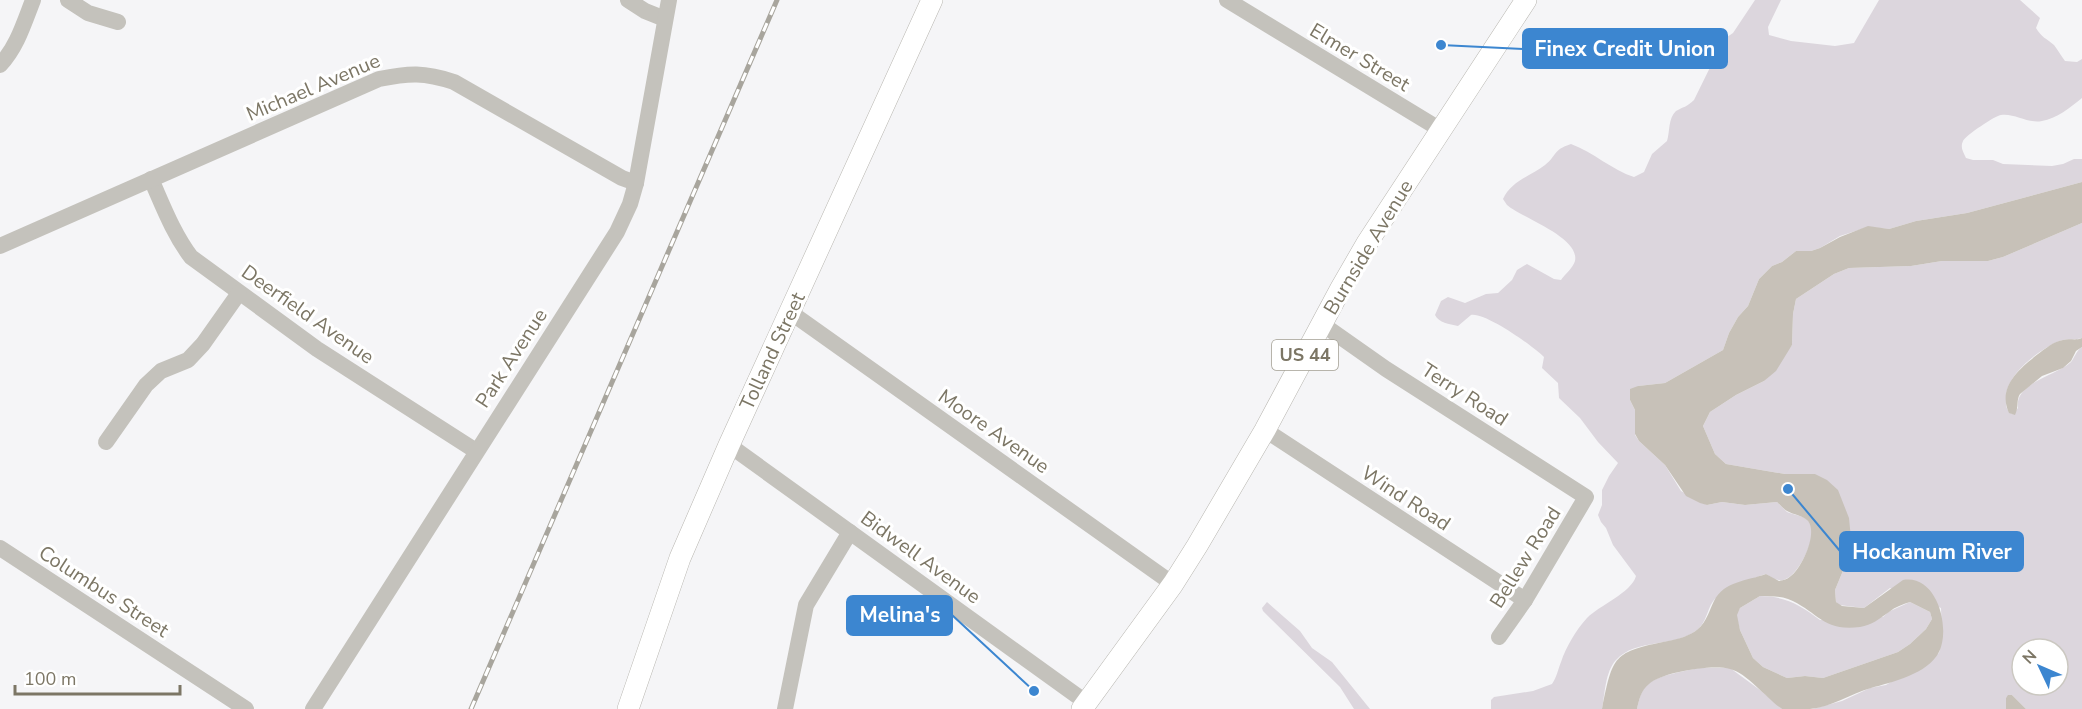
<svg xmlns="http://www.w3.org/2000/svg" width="2082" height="709" font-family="'Nunito Sans',sans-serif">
  <rect width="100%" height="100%" fill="#f5f5f7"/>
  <!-- green -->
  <g fill="#dcd6dd" fill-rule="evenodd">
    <path d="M 1755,0 L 1781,0 L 1768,27 L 1769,35 L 1791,41 L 1835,46 L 1854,43 L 1879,0 L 2020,0 L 2040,18 L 2036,28 C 2041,37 2047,39 2054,45 C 2058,50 2061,56 2065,61 L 2077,62 L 2082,59 L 2082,98 C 2071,107 2056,119 2042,121 C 2028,124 2015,113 2001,115 C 1996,115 1965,136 1963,141 C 1960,147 1963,152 1966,158 L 1973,160 L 1993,160 L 2003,164 L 2052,166 L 2063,164 L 2074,159 L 2082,159 L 2082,182 L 1967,213 L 1916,221 L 1889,229 L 1868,227 L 1840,236 L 1820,248 L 1811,251 L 1796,251 L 1782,262 L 1772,266 L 1759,279 L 1748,306 L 1738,317 L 1729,333 L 1723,350 L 1665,383 L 1638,386 L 1630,400 L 1635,410 L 1635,435 L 1639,441 L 1665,465 L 1681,491 L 1707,505 L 1722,502 L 1745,505 L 1777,502 C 1780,505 1784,509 1787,512 C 1796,516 1806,515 1811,525 C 1817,538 1796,583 1779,580 C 1775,580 1769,576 1766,574 C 1753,578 1725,590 1716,598 C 1707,606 1708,621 1697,630 C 1674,648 1636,638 1616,660 C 1605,672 1605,694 1602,709 L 1491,709 L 1491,700 L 1494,697 L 1533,691 L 1552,684 C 1557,677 1558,669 1561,662 C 1566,647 1576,630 1587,618 C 1600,605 1631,593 1636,576 L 1613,545 L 1606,528 L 1601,522 L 1598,515 L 1602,505 L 1602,490 L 1609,476 L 1618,463 L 1598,442 L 1580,418 L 1559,398 L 1558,383 L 1542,368 L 1544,357 C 1533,346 1485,312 1471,315 L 1458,326 C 1449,324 1439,323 1435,315 L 1441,301 L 1448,297 L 1465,303 L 1486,294 L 1498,293 L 1512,280 L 1517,270 L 1527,264 L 1554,279 L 1561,280 C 1565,274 1573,268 1575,261 C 1580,237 1522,218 1507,205 L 1503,199 C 1511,181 1531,176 1545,165 C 1557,156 1552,150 1571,144 C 1593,152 1612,170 1634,177 L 1644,172 L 1652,154 L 1667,141 C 1670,132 1668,118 1676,111 C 1683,107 1687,107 1694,100 L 1724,39 L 1733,33 Z"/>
    <path d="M 2082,223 L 2082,338 C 2074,341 2066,338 2059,341 C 2039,350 2006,374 2006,398 C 2006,405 2005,409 2012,414 L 2018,408 C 2014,383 2056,376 2071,362 C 2075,357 2076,351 2082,347 L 2082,709 L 2026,709 L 2012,695 L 2006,698 L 2006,709 L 1812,709 L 1842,701 L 1870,688 L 1886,685 L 1939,653 L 1942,639 L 1941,608 L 1890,588 L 1864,608 L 1839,605 L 1836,602 L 1835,590 L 1852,549 L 1815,474 L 1785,474 L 1726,464 L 1715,454 L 1703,426 L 1710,412 L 1736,395 L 1764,381 L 1792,345 L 1793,314 L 1796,299 L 1834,274 L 1849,268 L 1911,266 L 1942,261 L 1988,261 L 2003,257 ZM 2022,649 L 2058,649 L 2058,685 L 2022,685 Z"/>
    <path d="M 1760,596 C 1784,596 1801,605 1820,620 L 1883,617 L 1888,612 L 1910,602 L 1930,612 L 1932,619 L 1926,629 L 1910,644 L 1898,652 L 1823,678 L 1805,676 L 1787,678 L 1763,667 L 1753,658 L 1740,630 L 1736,615 L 1740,608 Z"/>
    <polygon points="1267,602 1300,631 1312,648 1332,662 1370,709 1354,709 1340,687 1263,611 1262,608"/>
    <path d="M 1699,668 L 1730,668 L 1760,690 L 1782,709 L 1637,709 C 1639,700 1641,689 1649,683 C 1660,675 1685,671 1699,668 Z"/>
  </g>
  <!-- water -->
  <g fill="#c7c1b8" fill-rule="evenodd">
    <path d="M 2082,182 L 2082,223 L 2003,257 L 1988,261 L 1942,261 L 1911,266 L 1849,268 L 1834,274 L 1796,299 L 1793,314 L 1792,345 L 1776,371 L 1764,381 L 1736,395 L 1710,412 L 1703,426 L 1715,454 L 1726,464 L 1785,474 L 1815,474 L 1827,480 L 1838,490 L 1849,518 L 1852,549 L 1835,590 L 1836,602 L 1842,606 L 1864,608 L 1903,580 C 1937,574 1951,628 1939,652 C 1928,674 1892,682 1871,688 C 1850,694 1832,707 1810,709 C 1801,709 1791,709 1782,709 C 1767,699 1747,673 1730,669 C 1713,664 1662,672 1649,684 C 1641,690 1639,700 1637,709 L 1602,709 C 1613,655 1613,652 1668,641 C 1678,639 1690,636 1698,629 C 1707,621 1709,611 1714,601 C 1724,581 1747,581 1766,574 L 1779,581 C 1784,580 1788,579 1792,575 C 1802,567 1818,533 1808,521 C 1802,515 1794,515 1787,511 C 1784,509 1780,505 1777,502 L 1745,505 L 1722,502 L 1707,505 L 1700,503 L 1686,496 L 1665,465 L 1639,441 L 1635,434 L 1635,410 L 1630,400 L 1630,389 L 1638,386 L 1665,383 L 1723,350 L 1729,333 L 1738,317 L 1748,306 L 1759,279 L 1772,266 L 1782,262 L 1796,251 L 1811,251 L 1820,248 L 1840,237 L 1868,226 L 1889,229 L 1916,221 L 1967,213 ZM 1760,596 C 1769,596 1779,596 1788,599 C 1818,611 1822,632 1860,627 C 1872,625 1879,619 1889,612 C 1895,607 1903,604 1910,602 L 1930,612 L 1932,619 L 1926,629 L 1910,644 L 1898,652 L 1823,678 L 1805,676 L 1787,678 L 1763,667 L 1753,658 L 1740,630 L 1737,615 L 1740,608 Z"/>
    <path d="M 2082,338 L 2082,347 L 2076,351 L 2071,361 L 2063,368 L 2042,376 L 2020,394 C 2016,400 2019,407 2015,415 L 2009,413 C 1997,387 2019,369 2038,354 C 2045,349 2054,341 2063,340 C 2070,338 2075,341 2082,338 Z"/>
    <polygon points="2008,695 2012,695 2026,709 2006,709 2006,698"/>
  </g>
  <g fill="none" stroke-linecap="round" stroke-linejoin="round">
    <!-- major casing -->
    <g stroke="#b8b6b0" stroke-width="22">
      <g id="major">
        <polyline points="628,709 680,558 729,445 932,0"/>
        <polyline points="1082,709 1173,584 1197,546 1265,430 1341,288 1367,243 1526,0"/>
      </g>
    </g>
    <!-- minor -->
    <g stroke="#c4c2bc" stroke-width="16">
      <polyline points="68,0 88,13 118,22"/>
      <polyline points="628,0 645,11 665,19"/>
      <polyline points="1227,0 1441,130"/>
      <path d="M 0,65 C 17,47 24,23 33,0"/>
      <path d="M 151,179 C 163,206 173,233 191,257 L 317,349 L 476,451"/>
      <path d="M 0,246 L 379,79 C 409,73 424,72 454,82 L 622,178 L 636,183"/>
      <polyline points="790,312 1173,584"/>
      <polyline points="1322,324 1386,369 1586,497 1525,600 1499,637"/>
      <polyline points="1265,430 1525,600"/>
      <polyline points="106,442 146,385 161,371 188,360 203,344 239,293"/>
      <polyline points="729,445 1087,703"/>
      <polyline points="0,548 246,709"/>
      <polyline points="313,709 617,232 630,204 636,183 669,0"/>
      <polyline points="785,709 806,605 850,532"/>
    </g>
    <!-- major -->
    <use href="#major" stroke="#fff" stroke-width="21"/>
    <!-- rail casing -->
    <g stroke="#a8a59d" stroke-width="5">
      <polyline id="rail" points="471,709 777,0"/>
    </g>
    <!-- rail -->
    <use href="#rail" stroke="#fff" stroke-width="3" stroke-dasharray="9" stroke-linecap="butt"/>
  </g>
  <g text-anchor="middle" stroke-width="6" stroke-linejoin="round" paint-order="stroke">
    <!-- shield labels -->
    <rect fill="#fff" stroke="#a39f93" stroke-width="1.5" x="1272" y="340" width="66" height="30" rx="4.5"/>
    <g font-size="18" font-weight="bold" fill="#7c7665">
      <text x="1305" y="361">US 44</text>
    </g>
    <!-- street labels -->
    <g font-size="20" fill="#7c7665" stroke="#fff">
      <text transform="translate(1360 57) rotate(31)" y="7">Elmer Street</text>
      <text transform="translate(313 87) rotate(-23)" y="7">Michael Avenue</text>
      <text transform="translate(1368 247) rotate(-59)" y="7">Burnside Avenue</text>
      <text transform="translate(308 314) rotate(35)" y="7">Deerfield Avenue</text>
      <text transform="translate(772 351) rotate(-65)" y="7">Tolland Street</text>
      <text transform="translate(511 358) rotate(-57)" y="7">Park Avenue</text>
      <text transform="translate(1465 394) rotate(33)" y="7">Terry Road</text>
      <text transform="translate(994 431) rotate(35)" y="7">Moore Avenue</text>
      <text transform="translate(1406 498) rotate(33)" y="7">Wind Road</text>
      <text transform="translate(921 557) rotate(36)" y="7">Bidwell Avenue</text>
      <text transform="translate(1525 557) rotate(-58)" y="7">Bellew Road</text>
      <text transform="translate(104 591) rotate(33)" y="7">Columbus Street</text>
    </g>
  </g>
  <!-- callouts -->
  <path fill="none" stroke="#3c86d0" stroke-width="2" d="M1441 45L1523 49M1788 489L1840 551M1034 691L952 615"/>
  <g fill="#3c86d0" stroke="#fff" stroke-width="2">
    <circle cx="1441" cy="45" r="6"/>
    <circle cx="1788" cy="489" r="6"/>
    <circle cx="1034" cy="691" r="6"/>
  </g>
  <g fill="#3c86d0" stroke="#3c86d0" stroke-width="2">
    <rect x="1523" y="29" width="204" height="39" rx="6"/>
    <rect x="1840" y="532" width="183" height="39" rx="6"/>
    <rect x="847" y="596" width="105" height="39" rx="6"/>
  </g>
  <g font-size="21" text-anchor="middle" font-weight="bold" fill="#fff">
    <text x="1625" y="56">Finex Credit Union</text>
    <text x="1932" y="559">Hockanum River</text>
    <text x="900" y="622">Melina's</text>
  </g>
  <!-- north arrow -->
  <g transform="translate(2040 667) rotate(314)"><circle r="28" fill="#ffffff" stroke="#cbc8c1" stroke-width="1.5"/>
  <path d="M0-4.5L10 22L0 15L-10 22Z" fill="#3c86d0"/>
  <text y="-9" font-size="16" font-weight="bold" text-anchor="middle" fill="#7c7665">N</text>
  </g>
  <!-- scale -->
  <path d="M15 685v9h165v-9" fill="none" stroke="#7c7665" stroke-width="3"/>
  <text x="24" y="685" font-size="18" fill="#7c7665" stroke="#ffffff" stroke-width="4.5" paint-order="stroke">100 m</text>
</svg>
